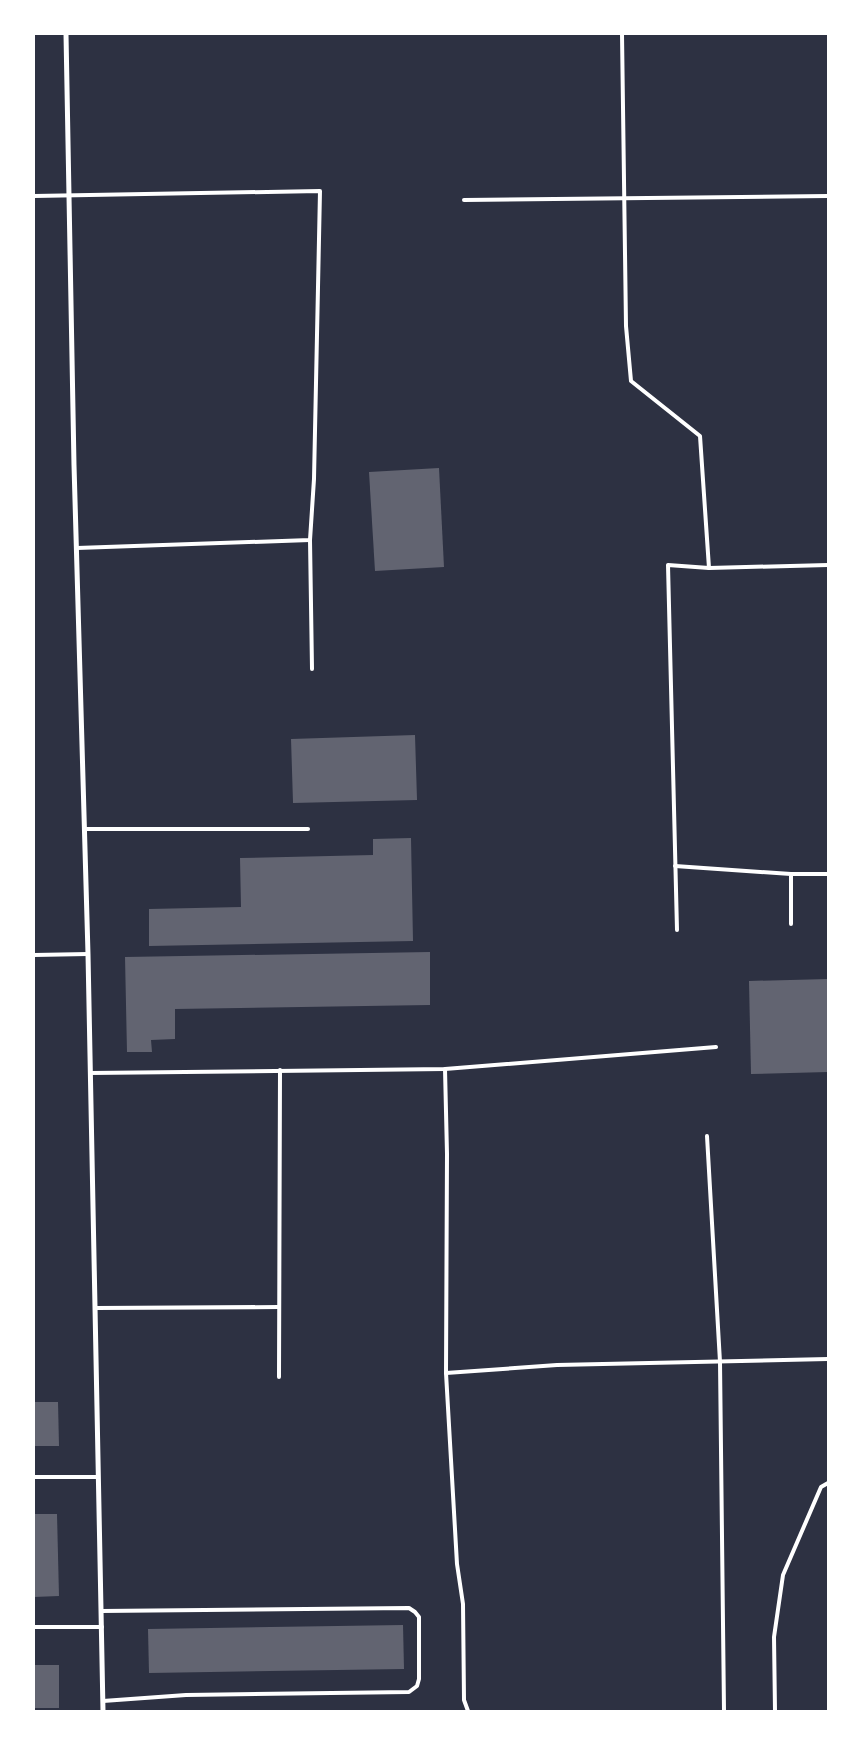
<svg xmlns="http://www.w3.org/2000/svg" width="862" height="1745" viewBox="0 0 862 1745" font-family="Mulish,sans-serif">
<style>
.building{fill:#626471}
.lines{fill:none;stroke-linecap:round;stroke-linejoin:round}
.service{stroke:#fff;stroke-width:4}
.minor{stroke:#fff;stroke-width:5}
</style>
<rect width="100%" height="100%" fill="#2d3142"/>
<g class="building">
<path d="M439 468 444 567 375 571 369 472Z"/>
<path d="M415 735 417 800 293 803 291 739Z"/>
<path d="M411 838 413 941 149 946V909L241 907 240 858 373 855V839Z"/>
<path d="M430 952V1005L175 1009V1039L151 1040 152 1052H127L125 957Z"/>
<path d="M828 979V1072L751 1074 749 981Z"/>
<path d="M34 1402H58L59 1446H34Z"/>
<path d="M34 1514H57L59 1596 34 1597Z"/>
<path d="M403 1625 404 1669 149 1673 148 1629Z"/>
<rect x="34" y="1665" width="25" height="43"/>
</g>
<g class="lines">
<g class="service">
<path d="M622 34 626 326 631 381 700 436 709 568 668 565 677 930"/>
<path d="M34 196 320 191 314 479 310 540 77 548"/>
<path d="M464 200 828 196"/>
<path d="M310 540 312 669"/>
<path d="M709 568 828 565"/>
<path d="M84 829H308"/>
<path d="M675 866 791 874V924"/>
<path d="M791 874H828"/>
<path d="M34 955 88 954"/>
<path d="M445 1069 447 1154 446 1373 457 1564 463 1604 464 1700 468 1711"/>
<path d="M90 1073 445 1069 716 1047"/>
<path d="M707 1136 720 1362 724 1711"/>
<path d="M95 1308 279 1307"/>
<path d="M446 1373 557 1365 828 1359"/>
<path d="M279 1377 280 1070"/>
<path d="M34 1477H98"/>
<path d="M101 1611 409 1608 415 1612 419 1617V1679L417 1686 409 1692 186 1695 103 1701"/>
<path d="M34 1627H102"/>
<path d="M775 1711 774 1637 783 1575 821 1487 828 1483"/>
</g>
<path class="minor" d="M66 34 74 465 88 954 103 1711"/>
</g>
<rect width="862" height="1745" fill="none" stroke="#ffffff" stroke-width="70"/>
</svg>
